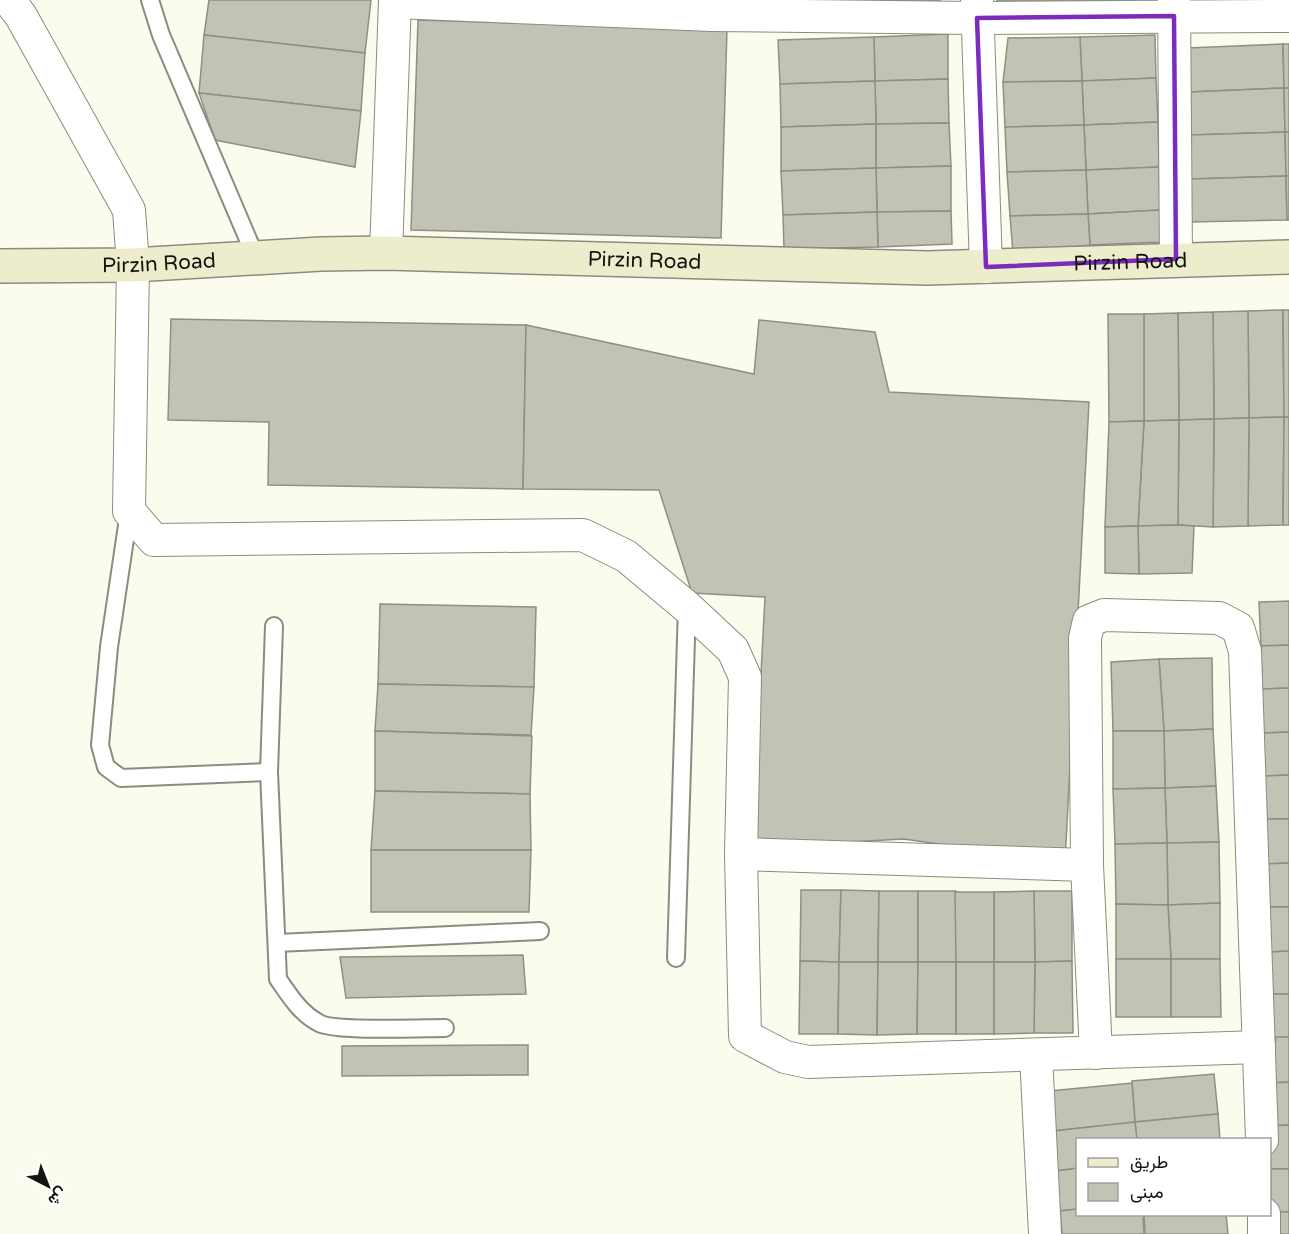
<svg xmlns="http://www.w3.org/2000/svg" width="1289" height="1234" viewBox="0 0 1289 1234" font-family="'Varela Round',Vazirmatn,sans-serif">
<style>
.building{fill:#c2c3b5;stroke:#8f8f83;stroke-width:1.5}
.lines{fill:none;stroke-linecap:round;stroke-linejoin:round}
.lane-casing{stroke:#8b8c7f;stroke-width:20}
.street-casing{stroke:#8b8c7f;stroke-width:34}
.secondary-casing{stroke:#8b8c7f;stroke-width:36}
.lane{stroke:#fff;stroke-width:16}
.street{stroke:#fff;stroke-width:32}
.secondary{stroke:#ededce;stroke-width:33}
.marked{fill:none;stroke:#7b2cbf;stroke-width:4.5;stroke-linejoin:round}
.labels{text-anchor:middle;stroke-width:6;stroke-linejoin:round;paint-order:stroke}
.street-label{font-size:21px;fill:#14140f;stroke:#fff}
</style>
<rect width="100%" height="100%" fill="#fcfcee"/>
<g class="building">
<path d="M209 0H371L365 53 204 35Z"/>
<path d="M867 0H940V2L867 4Z"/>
<path d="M997 0H1093V6L997 8Z"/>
<path d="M1093 0H1166V4L1093 6Z"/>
<path d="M1190 0H1286V3L1190 4Z"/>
<path d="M418 20 727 29 721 238 411 230Z"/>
<path d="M948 34V79L875 81 874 37Z"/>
<path d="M204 35 365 53 361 111 199 93Z"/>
<path d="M1155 35 1156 78 1082 81 1080 37Z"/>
<path d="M874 37 875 81 780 84 778 40Z"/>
<path d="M1080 37 1082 81 1003 82 1008 38Z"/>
<path d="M1283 44 1284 88 1189 92 1187 48Z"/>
<path d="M1283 44H1289V88H1284Z"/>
<path d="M1156 78 1158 122 1084 125 1082 81Z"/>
<path d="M948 79 949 123 876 124 875 81Z"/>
<path d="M875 81 876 124 781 127 780 84Z"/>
<path d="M1082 81 1084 125 1005 127 1003 82Z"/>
<path d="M1284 88 1285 132 1190 135 1189 92Z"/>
<path d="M1284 88H1289V132H1285Z"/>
<path d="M199 93 361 111 355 167 215 140Z"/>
<path d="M1158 122 1159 167 1086 170 1084 125Z"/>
<path d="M949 123 951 166 876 168V124Z"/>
<path d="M876 124V168L781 171V127Z"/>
<path d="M1084 125 1086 170 1007 172 1005 127Z"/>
<path d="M1285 132 1286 176 1191 179 1190 135Z"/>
<path d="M1285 132H1289V176H1286Z"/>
<path d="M951 166V211L877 212 876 168Z"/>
<path d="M1159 167 1160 210 1088 214 1086 170Z"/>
<path d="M876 168 877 212 783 215 781 171Z"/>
<path d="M1086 170 1088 214 1010 216 1007 172Z"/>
<path d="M1286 176 1287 220 1191 222V179Z"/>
<path d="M1286 176H1289V220H1287Z"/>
<path d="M1160 210V242L1090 245 1088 214Z"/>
<path d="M951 211 952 244 878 247 877 212Z"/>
<path d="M877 212 878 247 784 249 783 215Z"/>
<path d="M1088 214 1090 245 1013 253 1010 216Z"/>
<path d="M1283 310 1284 417 1249 418 1248 311Z"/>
<path d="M1283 310H1289V417H1284Z"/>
<path d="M1248 311 1249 418 1214 419 1213 312Z"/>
<path d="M1213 312 1214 419 1179 420 1178 313Z"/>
<path d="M1178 313 1179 420 1144 421V314Z"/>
<path d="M1108 314H1144V421L1109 422Z"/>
<path d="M171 319 526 325 523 489 268 485 269 422 168 420Z"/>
<path d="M759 320 875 332 889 392 1089 402 1065 862 904 839 752 847 765 597 692 593 659 490 523 489 526 325 754 374Z"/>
<path d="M1284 417 1283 525 1248 526 1249 418Z"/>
<path d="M1284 417H1289V525H1283Z"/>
<path d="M1249 418 1248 526 1213 527 1214 419Z"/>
<path d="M1214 419 1213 527 1178 525 1179 420Z"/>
<path d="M1179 420 1178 525 1138 526 1144 421Z"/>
<path d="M1144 421 1138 526 1105 527 1109 422Z"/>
<path d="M1178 525 1194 526 1192 573 1139 574 1138 526Z"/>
<path d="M1138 526 1139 574 1105 573V527Z"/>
<path d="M1289 601V645L1261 646 1259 602Z"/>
<path d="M380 604 536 607 534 687 378 684Z"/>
<path d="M1289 645V688L1262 689 1261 646Z"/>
<path d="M1212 658 1213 729 1164 731 1159 659Z"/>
<path d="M1159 659 1164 731H1113L1111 662Z"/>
<path d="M378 684 534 687 531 735 375 731Z"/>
<path d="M1289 688V732L1263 733 1262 689Z"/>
<path d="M1213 729 1216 786 1165 788 1164 731Z"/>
<path d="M375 731 532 736 530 794 375 791Z"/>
<path d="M1113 731H1164L1165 788 1113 789Z"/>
<path d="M1289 732V775L1263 776V733Z"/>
<path d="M1289 775V819H1264L1263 776Z"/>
<path d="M1216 786 1219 842 1167 843 1165 788Z"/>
<path d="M1165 788 1167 843 1115 844 1113 789Z"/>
<path d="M375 791 530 794 531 850H371Z"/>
<path d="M1264 819H1289V863L1266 864Z"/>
<path d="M1219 842 1220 903 1168 905 1167 843Z"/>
<path d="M1167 843 1168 905 1116 904 1115 844Z"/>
<path d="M371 850H531L529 912H371Z"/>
<path d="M1289 863V907H1267L1266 864Z"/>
<path d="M801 890H841L839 962 800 961Z"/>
<path d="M841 890 879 891 878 962H839Z"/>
<path d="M879 891H918V962H878Z"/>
<rect x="918" y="891" width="38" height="71"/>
<path d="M1034 891H1072V961L1035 962Z"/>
<path d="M1034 891 1035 962H994V892Z"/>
<path d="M955 892H994V962H956Z"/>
<path d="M1220 903V959H1171L1168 905Z"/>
<path d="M1116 904 1168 905 1171 959H1116Z"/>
<path d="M1267 907H1289V951L1268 952Z"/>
<path d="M1289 951V994H1269L1268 952Z"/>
<path d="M523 955 526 994 346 998 340 957Z"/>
<rect x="1116" y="959" width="55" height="58"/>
<path d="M1171 959H1220L1221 1017H1171Z"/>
<path d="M800 961 839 962 838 1034H799Z"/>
<path d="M1072 961 1073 1033H1034L1035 962Z"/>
<path d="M839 962H878L877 1035 838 1034Z"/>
<path d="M878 962H918L917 1034 877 1035Z"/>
<path d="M918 962H956V1034H917Z"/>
<rect x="956" y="962" width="38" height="72"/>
<path d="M994 962H1035L1034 1033 994 1034Z"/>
<path d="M1269 994H1289V1037L1269 1038Z"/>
<path d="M1276 1037H1289V1082L1269 1083Z"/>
<path d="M528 1045V1075L342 1076V1046Z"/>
<path d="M1214 1074 1218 1114 1135 1122 1132 1081Z"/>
<path d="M1289 1082V1125L1270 1126 1269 1083Z"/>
<path d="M1132 1083 1135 1122 1053 1131 1050 1091Z"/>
<path d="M1218 1114 1220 1140H1137L1135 1122Z"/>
<path d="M1135 1122 1137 1140H1078V1168L1056 1171 1053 1131Z"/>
<path d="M1289 1125V1169H1271L1270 1126Z"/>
<path d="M1078 1168V1209L1060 1211 1056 1171Z"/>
<rect x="1271" y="1169" width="18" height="43"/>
<path d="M1078 1209V1214H1143L1144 1234H1062L1060 1211Z"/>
<rect x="1271" y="1212" width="18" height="22"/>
<path d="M1144 1214H1226L1228 1234H1145Z"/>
</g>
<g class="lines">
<defs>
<g id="lane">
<path d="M150 0 161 35 256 258"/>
<path d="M129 512 109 647 100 745 106 767 121 778 269 772"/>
<path d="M274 626 269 772 278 979C290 996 300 1013 319 1023 334 1032 422 1028 445 1028"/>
<path d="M277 943 540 931"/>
<path d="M676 958 687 607"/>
</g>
<g id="street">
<path d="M9 0 21 16 129 210 133 265 129 511 154 540 583 535 626 556 687 607 733 650 745 677 741 854 745 1036 785 1057 808 1062 1259 1047"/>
<path d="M977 0 986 267"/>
<path d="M1174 0 1176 259"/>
<path d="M395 2 712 15 977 18 1289 16"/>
<path d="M386 253 395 0"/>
<path d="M741 854 1087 865"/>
<path d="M1096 1053 1087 865 1085 638 1089 621 1104 615 1219 618 1238 628 1245 651 1262 1140"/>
<path d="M1036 1055 1045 1234"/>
<path d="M1264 1214V1234"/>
</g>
<g id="secondary">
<path id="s1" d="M0 266 133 265 321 254 386 253 927 268 1289 257"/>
</g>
</defs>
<use href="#lane" class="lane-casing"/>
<use href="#street" class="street-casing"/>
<use href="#secondary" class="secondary-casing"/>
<use href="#lane" class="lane"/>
<use href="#street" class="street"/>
<use href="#secondary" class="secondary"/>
</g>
<path class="marked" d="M1174 16 1176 259 986 267 977 18Z"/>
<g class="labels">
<g class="street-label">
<text dy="7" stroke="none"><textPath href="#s1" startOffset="645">Pirzin Road</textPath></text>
<text dy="7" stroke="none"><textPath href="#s1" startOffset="1131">Pirzin Road</textPath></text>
<text dy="7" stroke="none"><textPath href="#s1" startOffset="159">Pirzin Road</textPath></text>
</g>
</g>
<rect x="1076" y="1138" width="195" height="78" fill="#ffffff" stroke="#a1a19f" stroke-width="1.5"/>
<rect x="1088" y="1158" width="30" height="9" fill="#ededce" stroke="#a1a19f" stroke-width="1.5"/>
<text x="1130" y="1168" font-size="18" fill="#14140f">طريق</text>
<rect x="1088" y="1183" width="30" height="18" fill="#c2c3b5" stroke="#a1a19f" stroke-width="1.5"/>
<text x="1130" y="1198" font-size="18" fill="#14140f">مبنى</text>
<g transform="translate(48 1186) rotate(138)" stroke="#ffffff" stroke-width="4.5" paint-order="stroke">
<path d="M0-4.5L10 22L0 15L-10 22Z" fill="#14140f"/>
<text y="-9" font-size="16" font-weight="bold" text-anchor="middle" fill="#14140f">ش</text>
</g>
</svg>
